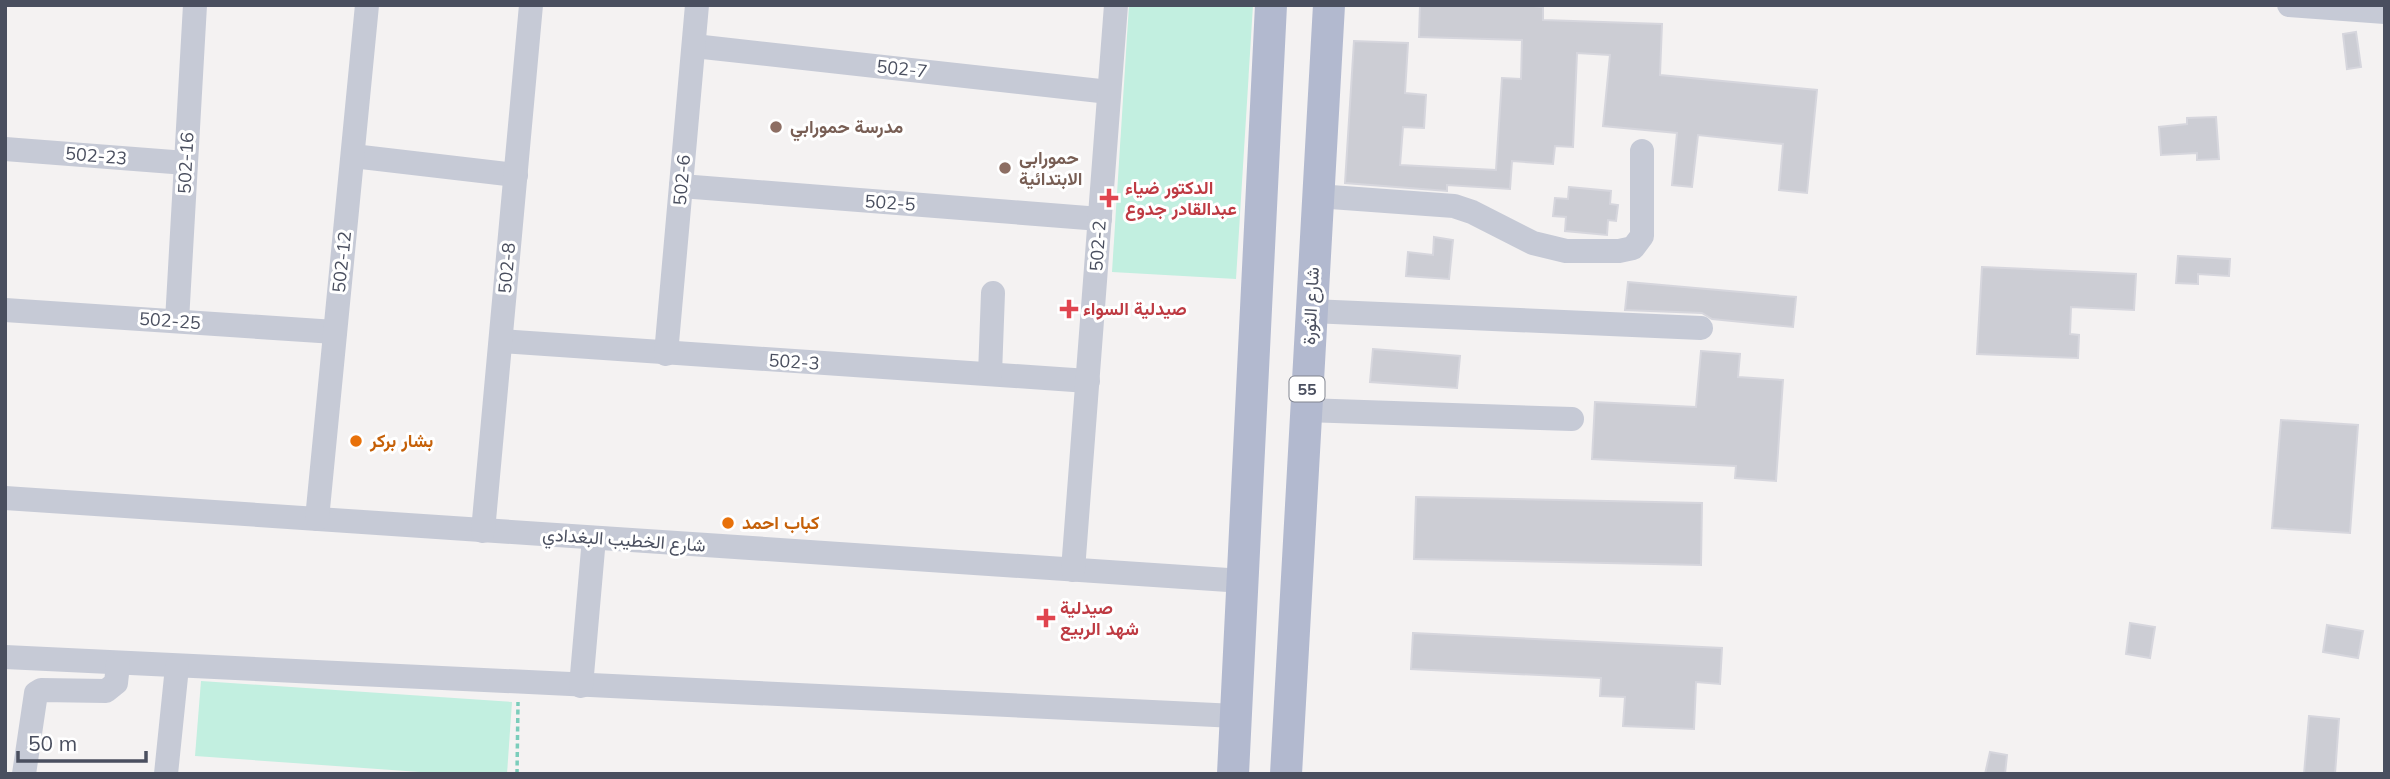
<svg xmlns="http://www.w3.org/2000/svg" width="2390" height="779" viewBox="0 0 2390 779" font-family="Mulish,Vazirmatn,sans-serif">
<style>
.green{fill:#c2efe0}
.building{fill:#cccdd4;stroke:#d6d6dd;stroke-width:2}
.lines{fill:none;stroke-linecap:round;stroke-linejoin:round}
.path{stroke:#7bcdbb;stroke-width:3.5;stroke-dasharray:5 3.5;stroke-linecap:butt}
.minor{stroke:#c6cad6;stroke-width:24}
.major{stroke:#b2b9cf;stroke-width:32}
.education-dot{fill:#8d6e63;stroke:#fff;stroke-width:2.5}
.health-dot{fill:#e0444e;stroke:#fff;stroke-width:2.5}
.food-dot{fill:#e8710a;stroke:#fff;stroke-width:2.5}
.labels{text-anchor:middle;stroke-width:6;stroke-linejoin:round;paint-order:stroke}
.shield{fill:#fff;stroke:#80848f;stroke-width:2}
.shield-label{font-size:16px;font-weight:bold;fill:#4a4f5f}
.street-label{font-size:18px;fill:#4a4f5f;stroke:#fff}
.education-label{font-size:18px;font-weight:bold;fill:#785e54;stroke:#fff;text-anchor:start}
.health-label{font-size:18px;font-weight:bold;fill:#be3a42;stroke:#fff;text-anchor:start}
.food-label{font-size:18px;font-weight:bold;fill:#c56008;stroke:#fff;text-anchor:start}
</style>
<rect width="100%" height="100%" fill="#f4f2f2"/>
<g class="green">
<path d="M1129 5H1253L1236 279 1112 272Z"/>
<path d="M201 681 512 702 507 774H448L195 756Z"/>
</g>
<g class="building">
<path d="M1420 5H1524L1543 7V20L1662 24 1660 75 1817 90 1807 193 1779 190 1783 144 1698 135 1692 187 1672 185 1677 133 1603 126 1610 55 1577 53 1573 147 1555 146 1553 164 1512 161 1510 189 1447 185V191L1345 183 1354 41 1408 43 1405 93 1426 95 1424 128 1403 127 1400 165 1496 170 1502 78 1521 79 1522 40 1419 37Z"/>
<path d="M2356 32 2361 67 2347 69 2343 34Z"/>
<path d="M2216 117 2219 159 2197 160V153L2161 155 2159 127 2187 124V118Z"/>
<path d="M1569 187 1611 191 1610 204 1618 205 1616 221 1608 220 1607 235 1565 231 1566 217 1553 216 1555 198 1568 199Z"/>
<path d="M1434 237 1453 240 1449 279 1406 276 1408 252 1433 255Z"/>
<path d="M2178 256 2230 259 2229 276 2198 274V284L2176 283Z"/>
<path d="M1982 267 2136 274 2134 310 2071 307 2070 334 2079 335 2078 358 1977 354Z"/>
<path d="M1628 282 1796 297 1793 327 1712 319 1702 313 1625 310Z"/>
<path d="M1373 349 1460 356 1457 388 1370 382Z"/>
<path d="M1701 351 1740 354 1738 377 1783 380 1776 481 1735 478 1736 466 1592 459 1595 402 1696 407Z"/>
<path d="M2281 420 2358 425 2350 533 2272 528Z"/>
<path d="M1416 497 1702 503 1701 565 1414 559Z"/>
<path d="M2130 623 2155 627 2150 658 2126 654Z"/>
<path d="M2327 625 2363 631 2358 658 2323 652Z"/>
<path d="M1413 633 1722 648 1720 684 1696 682 1694 729 1623 726 1625 697 1600 696 1601 678 1411 669Z"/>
<path d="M2309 716 2339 719 2335 774H2304Z"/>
<path d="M1990 752 2007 755 2005 774H1985Z"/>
</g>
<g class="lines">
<path class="path" d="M517 774 518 702"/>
<g class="minor">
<path d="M2289 5 2385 12"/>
<path d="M694 46 1109 92"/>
<path d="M5 149 186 163"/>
<path d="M353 156 516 175"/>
<path d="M681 186 1100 219"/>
<path d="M1317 196 1454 206 1472 212 1533 243 1566 251H1619L1633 248 1642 236V151"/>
<path d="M5 310 335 332"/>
<path d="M1311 311 1701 328"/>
<path d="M177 321 195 5"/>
<path d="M501 341 1088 381"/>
<path d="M666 354 697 5"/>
<path d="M990 374 993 293"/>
<path d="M1305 410 1572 419"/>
<path d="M5 498 1243 581"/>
<path d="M317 519 367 5"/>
<path d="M483 531 531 5"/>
<path d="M1073 570 1116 5"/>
<path d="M5 657 1236 716"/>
<path d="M581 686 594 538"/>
<path d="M24 774 36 693 41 690 106 691 116 683 118 664"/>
<path d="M166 774 177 667"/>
</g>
<g class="major">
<path d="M1233 774 1271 5"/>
<path d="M1286 774 1329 5"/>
</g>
</g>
<g class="education-dot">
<circle cx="776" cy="127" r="7"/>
<circle cx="1005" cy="168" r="7"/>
</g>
<g class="health-dot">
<path d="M1105.5 187.5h7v7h7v7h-7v7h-7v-7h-7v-7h7z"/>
<path d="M1065.5 298.5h7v7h7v7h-7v7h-7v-7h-7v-7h7z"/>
<path d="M1042.5 607.5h7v7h7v7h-7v7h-7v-7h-7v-7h7z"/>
</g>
<g class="food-dot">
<circle cx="356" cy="441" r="7"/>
<circle cx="728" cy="523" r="7"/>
</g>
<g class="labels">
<rect class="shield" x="1289.5" y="376.5" width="35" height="25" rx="5"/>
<g class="shield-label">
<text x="1307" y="395">55</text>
</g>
<g class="street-label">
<text transform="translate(902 69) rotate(6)" y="6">502-7</text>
<text transform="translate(96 156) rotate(5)" y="6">502-23</text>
<text transform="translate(186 163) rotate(-87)" y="6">502-16</text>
<text transform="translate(682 180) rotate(-85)" y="6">502-6</text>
<text transform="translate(890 203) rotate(4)" y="6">502-5</text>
<text transform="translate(1098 246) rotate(-86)" y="6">502-2</text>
<text transform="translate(342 262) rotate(-84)" y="6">502-12</text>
<text transform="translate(507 268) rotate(-85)" y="6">502-8</text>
<text transform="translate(1311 306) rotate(-87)" y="6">شارع الثورة</text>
<text transform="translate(170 321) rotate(4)" y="6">502-25</text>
<text transform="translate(794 362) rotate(4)" y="6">502-3</text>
<text transform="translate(624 540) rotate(4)" y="6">شارع الخطيب البغدادي</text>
</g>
<g class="education-label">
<text x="790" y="133">مدرسة حمورابي</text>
<text x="1019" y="164">حمورابي<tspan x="1019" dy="21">الابتدائية</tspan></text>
</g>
<g class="health-label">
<text x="1125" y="194">الدكتور ضياء<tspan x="1125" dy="21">عبدالقادر جدوع</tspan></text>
<text x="1083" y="315">صيدلية السواء</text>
<text x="1060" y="614">صيدلية<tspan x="1060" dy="21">شهد الربيع</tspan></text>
</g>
<g class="food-label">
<text x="370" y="447">بشار بركر</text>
<text x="742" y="529">كباب احمد</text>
</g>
</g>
<rect width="2390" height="779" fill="none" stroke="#4a4f5f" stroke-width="14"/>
<path d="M18 751v10h128v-10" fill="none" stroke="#4a4f5f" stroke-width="3.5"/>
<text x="28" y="751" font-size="21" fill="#4a4f5f" stroke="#ffffff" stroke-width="5" paint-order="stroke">50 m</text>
</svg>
